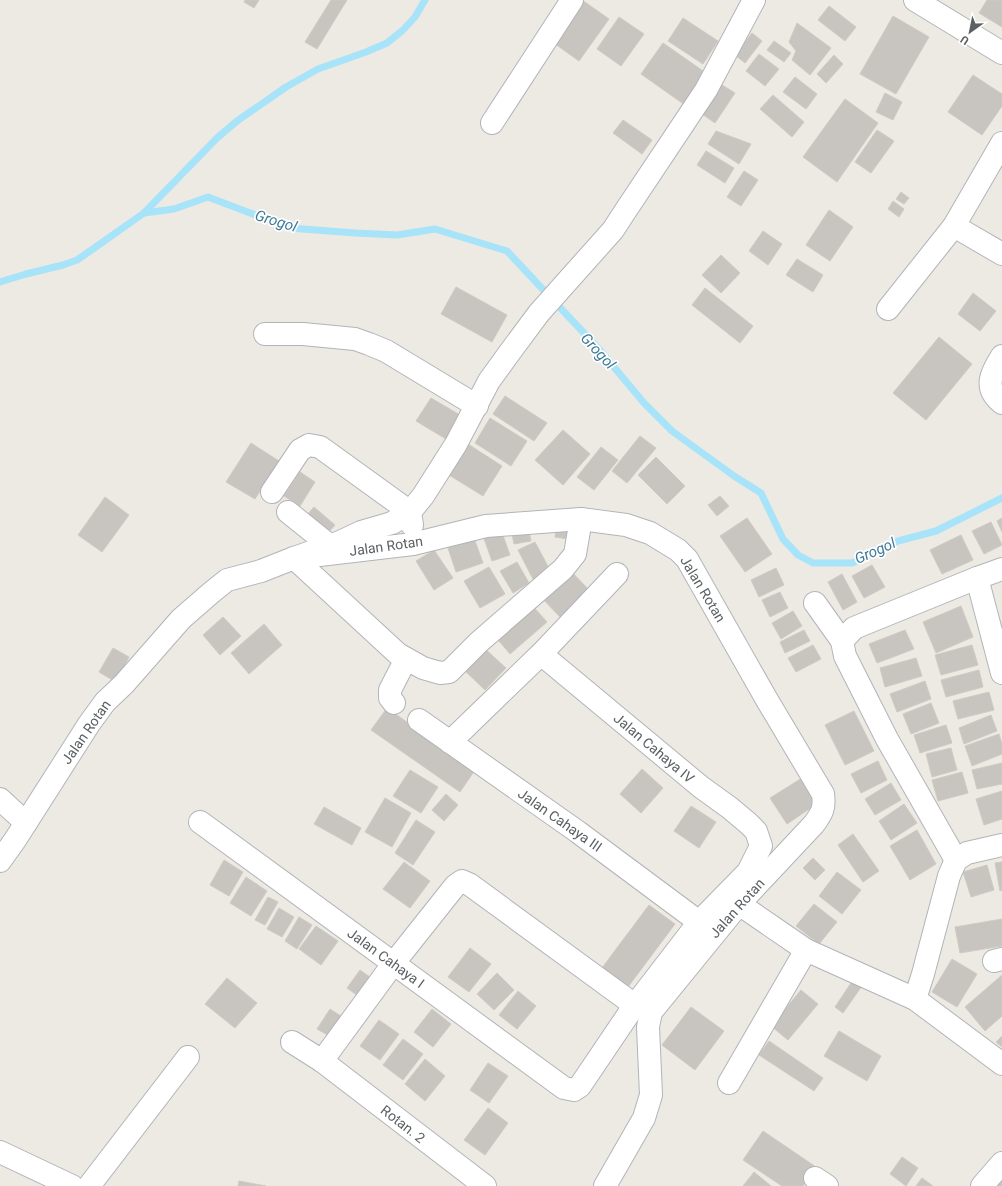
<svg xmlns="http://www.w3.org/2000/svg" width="1002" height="1186" viewBox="0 0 1002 1186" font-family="Roboto,sans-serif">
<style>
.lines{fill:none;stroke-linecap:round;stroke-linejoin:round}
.stream{stroke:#a7e3f9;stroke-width:7}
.building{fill:#c8c4c0;stroke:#d1cac2}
.minor-casing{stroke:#b1b5b8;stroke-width:24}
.minor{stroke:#fff;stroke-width:22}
.labels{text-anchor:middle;stroke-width:3.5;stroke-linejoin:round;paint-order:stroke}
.street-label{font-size:14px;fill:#5b6063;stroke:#fff}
.water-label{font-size:15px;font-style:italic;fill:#3f7b99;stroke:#fff}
</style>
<rect width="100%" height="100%" fill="#ede9e3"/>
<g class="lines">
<g class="stream">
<path d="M144 213 174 209 208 197 290 228 355 233 397 235 435 229 507 251 598 348 644 403 672 431 734 476 761 493 783 539 798 555 813 563H852L898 541 936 531 1002 498"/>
<path d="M0 282 26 274 63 265 77 260 90 251 144 213 217 138 237 121 286 87 318 69 366 52 387 43 403 30 415 17 425 0"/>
</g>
</g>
<g class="building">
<path d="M245 0H259L254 8 244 2Z"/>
<path d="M331 0H347L317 49 305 42Z"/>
<path d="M582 0 609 19 579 61 551 41Z"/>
<path d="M987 0H1002V27L979 13Z"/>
<path d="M829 6 856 27 845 41 818 20Z"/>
<path d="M893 16 929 37 896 94 860 74Z"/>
<path d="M619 17 644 34 621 66 597 49Z"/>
<path d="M683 18 718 41 703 64 668 41Z"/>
<path d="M797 23 831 48 810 75 792 60 796 51 789 42Z"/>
<path d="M752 33 762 41 745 63 735 55Z"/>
<path d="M774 41 791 53 784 62 767 50Z"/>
<path d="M663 43 706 73 685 105 641 74Z"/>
<path d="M759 54 779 69 765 86 746 71Z"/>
<path d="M834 55 843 64 826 83 817 74Z"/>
<path d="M973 75 1002 94V106L982 135 948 112Z"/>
<path d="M795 77 817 94 806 109 783 92Z"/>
<path d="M719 83 735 93 715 123 699 112Z"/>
<path d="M885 93 902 102 893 120 876 112Z"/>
<path d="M773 95 804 122 792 137 760 109Z"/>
<path d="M845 99 878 123 837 182 803 157Z"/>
<path d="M623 120 652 140 642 154 613 133Z"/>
<path d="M877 130 894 141 871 173 855 162Z"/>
<path d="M716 131 751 144 739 164 708 144Z"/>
<path d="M706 151 734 168 725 183 697 165Z"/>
<path d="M744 171 758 180 741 206 727 197Z"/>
<path d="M901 192 909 198 904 204 896 199Z"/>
<path d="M893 201 904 209 899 217 888 209Z"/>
<path d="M829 210 853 227 830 261 806 245Z"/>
<path d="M763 231 782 244 768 265 749 251Z"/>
<path d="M721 255 740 273 721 293 702 275Z"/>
<path d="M797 259 823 275 813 292 786 275Z"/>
<path d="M456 287 507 315 492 342 441 314Z"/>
<path d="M705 288 753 326 740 343 692 305Z"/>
<path d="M973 293 996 311 980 331 958 314Z"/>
<path d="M939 337 972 364 926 420 893 393Z"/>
<path d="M505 396 547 423 534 441 493 414Z"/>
<path d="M431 398 460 415 446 439 416 421Z"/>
<path d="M490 418 527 441 511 466 475 443Z"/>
<path d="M563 430 590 454 563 485 535 460Z"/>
<path d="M640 436 656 448 627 483 612 471Z"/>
<path d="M251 443 279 461 255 499 226 482Z"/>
<path d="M468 444 502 466 483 496 449 475Z"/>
<path d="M601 447 618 460 594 490 577 477Z"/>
<path d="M656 457 685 486 667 504 638 475Z"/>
<path d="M300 472 315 482 300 506 284 496Z"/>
<path d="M720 496 729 506 717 516 708 505Z"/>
<path d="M105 497 129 515 102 552 78 535Z"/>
<path d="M314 507 335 525 327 534 306 516Z"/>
<path d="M747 518 772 554 745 572 720 536Z"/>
<path d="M1002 518V532L997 521Z"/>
<path d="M991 522 1002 545 984 554 972 531Z"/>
<path d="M557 525 571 527 568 539 555 537Z"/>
<path d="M528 526 531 541 514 544 511 529Z"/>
<path d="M501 530 510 555 492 561 483 536Z"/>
<path d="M961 535 973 560 942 574 930 550Z"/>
<path d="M474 538 483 563 456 572 448 548Z"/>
<path d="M535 542 551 572 534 581 518 550Z"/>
<path d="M434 550 453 578 434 590 416 561Z"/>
<path d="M517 562 529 583 513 593 500 571Z"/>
<path d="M872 565 885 587 864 598 852 576Z"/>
<path d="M489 567 505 594 480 608 464 581Z"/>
<path d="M568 568 589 590 561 618 540 596Z"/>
<path d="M776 568 784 585 759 597 751 580Z"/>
<path d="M842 574 857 602 843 610 828 582Z"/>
<path d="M780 592 788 608 770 617 762 600Z"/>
<path d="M530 603 547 622 510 654 493 634Z"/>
<path d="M961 606 973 637 936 653 923 622Z"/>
<path d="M793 611 802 626 781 639 772 623Z"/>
<path d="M223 617 241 636 220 655 203 635Z"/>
<path d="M264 624 282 645 249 674 231 653Z"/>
<path d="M804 630 810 641 785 653 780 642Z"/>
<path d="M905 630 914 649 877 663 869 644Z"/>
<path d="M813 645 821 659 796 672 788 658Z"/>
<path d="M972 645 978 665 941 675 935 655Z"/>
<path d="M483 647 506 668 485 690 462 668Z"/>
<path d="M113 648 129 657 116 682 99 672Z"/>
<path d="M916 658 922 676 885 687 880 668Z"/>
<path d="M979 670 983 687 946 697 941 680Z"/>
<path d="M925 681 931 699 897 712 890 694Z"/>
<path d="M989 692 994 710 958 719 953 701Z"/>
<path d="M931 703 939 723 911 734 903 714Z"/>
<path d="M387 708 475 770 460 792 371 730Z"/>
<path d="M854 711 874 751 845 765 825 725Z"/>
<path d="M991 715 997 731 964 744 959 728Z"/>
<path d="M946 725 952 743 920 753 914 735Z"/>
<path d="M999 734 1002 744V754L972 766 965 746Z"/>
<path d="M951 748 957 770 932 777 926 754Z"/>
<path d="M878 761 887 780 861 793 851 774Z"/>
<path d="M1002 763V784L977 789 972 770Z"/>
<path d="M642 769 663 788 641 813 620 794Z"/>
<path d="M410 770 438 787 421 813 393 796Z"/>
<path d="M962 772 968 793 938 801 932 780Z"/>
<path d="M802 778 818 803 787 824 770 798Z"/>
<path d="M891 783 901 800 875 815 865 799Z"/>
<path d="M1002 791V819L984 825 976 799Z"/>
<path d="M446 794 458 805 444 821 432 810Z"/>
<path d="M385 798 411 813 392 847 365 832Z"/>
<path d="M904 804 917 823 891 840 879 821Z"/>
<path d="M691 806 716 822 699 848 674 831Z"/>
<path d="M324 807 361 828 352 845 314 824Z"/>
<path d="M416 820 435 832 413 865 395 853Z"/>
<path d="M917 830 936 864 910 880 890 846Z"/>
<path d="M853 834 879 871 863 882 838 845Z"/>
<path d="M813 858 825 870 815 880 803 868Z"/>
<path d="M224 860 243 872 229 896 210 885Z"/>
<path d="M404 862 430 881 410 908 383 889Z"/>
<path d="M1002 862V890L1000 891 995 863Z"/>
<path d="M987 865 994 890 971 897 963 872Z"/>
<path d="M837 872 861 890 842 914 819 896Z"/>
<path d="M246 877 267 891 251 916 230 903Z"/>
<path d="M268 897 278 902 265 925 255 920Z"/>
<path d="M814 904 837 922 819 944 796 926Z"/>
<path d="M649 905 675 924 625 991 599 972Z"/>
<path d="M279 908 294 917 282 937 267 929Z"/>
<path d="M299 917 312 925 297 949 285 941Z"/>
<path d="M1002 919V946L960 953 955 927Z"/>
<path d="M316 926 338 941 321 965 299 949Z"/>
<path d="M470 948 491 964 469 992 448 977Z"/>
<path d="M952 959 977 974 957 1007 932 992Z"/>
<path d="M360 970 374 980 361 998 347 988Z"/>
<path d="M497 973 514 990 494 1010 477 994Z"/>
<path d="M1002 975V1016L985 1031 965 1007Z"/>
<path d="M855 977 864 983 843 1013 835 1007Z"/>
<path d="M227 978 257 1003 235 1028 205 1004Z"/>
<path d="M801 990 818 1004 788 1040 771 1026Z"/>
<path d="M518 991 536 1006 517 1029 499 1015Z"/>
<path d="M691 1007 724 1031 695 1070 662 1045Z"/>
<path d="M330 1009 344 1018 331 1037 317 1029Z"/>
<path d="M432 1009 451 1024 433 1047 414 1032Z"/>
<path d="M379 1020 399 1034 380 1060 360 1046Z"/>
<path d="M839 1031 881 1056 867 1081 824 1056Z"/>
<path d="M1002 1036V1047L996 1042Z"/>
<path d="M403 1039 423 1054 403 1080 383 1065Z"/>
<path d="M769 1041 823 1078 814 1091 759 1055Z"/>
<path d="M425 1059 445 1076 425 1101 405 1084Z"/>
<path d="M488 1063 508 1076 489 1103 470 1090Z"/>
<path d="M488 1108 508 1123 485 1155 464 1140Z"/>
<path d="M763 1131 816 1167 803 1186H782L743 1160Z"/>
<path d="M902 1157 918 1168 906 1186 890 1174Z"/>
<path d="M754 1172 771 1186H743Z"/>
<path d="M922 1178 933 1186H916Z"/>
<path d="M1002 1180V1186H996Z"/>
<path d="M239 1181 266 1186H238Z"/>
</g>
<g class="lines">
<defs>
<g id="minor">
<path d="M915 0 1002 53"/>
<path d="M492 123 572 0"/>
<path d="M1002 143 954 226 1002 254"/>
<path d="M888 309 954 226"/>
<path d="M265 334H303L355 339 369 344 386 351 477 406"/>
<path d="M1002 356C991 373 983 388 1002 403"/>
<path d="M272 492 300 450 309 445 320 447 410 512 412 525"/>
<path d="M288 512 329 545"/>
<path d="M581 519 575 554 563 569 479 642 449 672 440 673 423 668 398 654 294 558 340 542 361 532 392 523 410 512 423 496 456 444 489 381 510 352 539 313 613 230 626 210 706 90 754 0"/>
<path d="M977 578 1002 673"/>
<path d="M815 603 842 641"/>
<path d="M394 703 390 698V690L406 659"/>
<path d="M419 720 578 832 699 922"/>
<path d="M450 742 541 654 617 574"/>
<path d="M0 799 26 823"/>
<path d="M200 822 564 1088 574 1090 580 1086 632 1009 699 922 748 872 761 846 756 831 749 824 730 808 701 787 541 654"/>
<path d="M956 860 887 739 845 656 842 641 854 628 977 578 1002 569"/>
<path d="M0 861 15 840 89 724 105 702 124 684 181 619 212 592 227 580 261 571 294 558 413 544 486 526 581 519 626 525 650 533 678 550 687 559 767 700 823 794C825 808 822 813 814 824L739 904 651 1012 648 1027 651 1095 644 1118 605 1186"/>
<path d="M739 904 806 950 915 999 1002 1064"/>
<path d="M994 961 1002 959"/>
<path d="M915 999 923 974 949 876 956 860 967 853 1002 845"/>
<path d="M292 1042 322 1061"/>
<path d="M729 1083 806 950"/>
<path d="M0 1152 72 1186"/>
<path d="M815 1178 827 1186"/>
<path d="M89 1186 188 1057"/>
<path d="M485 1186 322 1061 393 964 455 886 462 881 469 884 629 1001 632 1009"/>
<path d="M982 1186 1002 1163"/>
</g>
</defs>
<use href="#minor" class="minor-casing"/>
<use href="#minor" class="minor"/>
</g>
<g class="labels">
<g class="street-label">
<text transform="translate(386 546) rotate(-8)" y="5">Jalan Rotan</text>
<text transform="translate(703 589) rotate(59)" y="5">Jalan Rotan</text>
<text transform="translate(86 732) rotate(-55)" y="5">Jalan Rotan</text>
<text transform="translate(654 748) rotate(40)" y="5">Jalan Cahaya IV</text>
<text transform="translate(560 820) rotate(35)" y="5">Jalan Cahaya III</text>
<text transform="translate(737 908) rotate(-48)" y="5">Jalan Rotan</text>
<text transform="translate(386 958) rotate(36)" y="5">Jalan Cahaya I</text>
<text transform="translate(403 1124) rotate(38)" y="5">Rotan. 2</text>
</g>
<g class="water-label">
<text transform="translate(276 221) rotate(17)" y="5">Grogol</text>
<text transform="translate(598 351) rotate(47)" y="5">Grogol</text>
<text transform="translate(875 551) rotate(-24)" y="5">Grogol</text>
</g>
</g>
<g transform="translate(970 32) rotate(213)" stroke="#ffffff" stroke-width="3" paint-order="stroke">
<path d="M0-3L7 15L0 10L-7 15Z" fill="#5b6063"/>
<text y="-6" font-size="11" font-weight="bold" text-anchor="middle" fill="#5b6063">U</text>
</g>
</svg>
